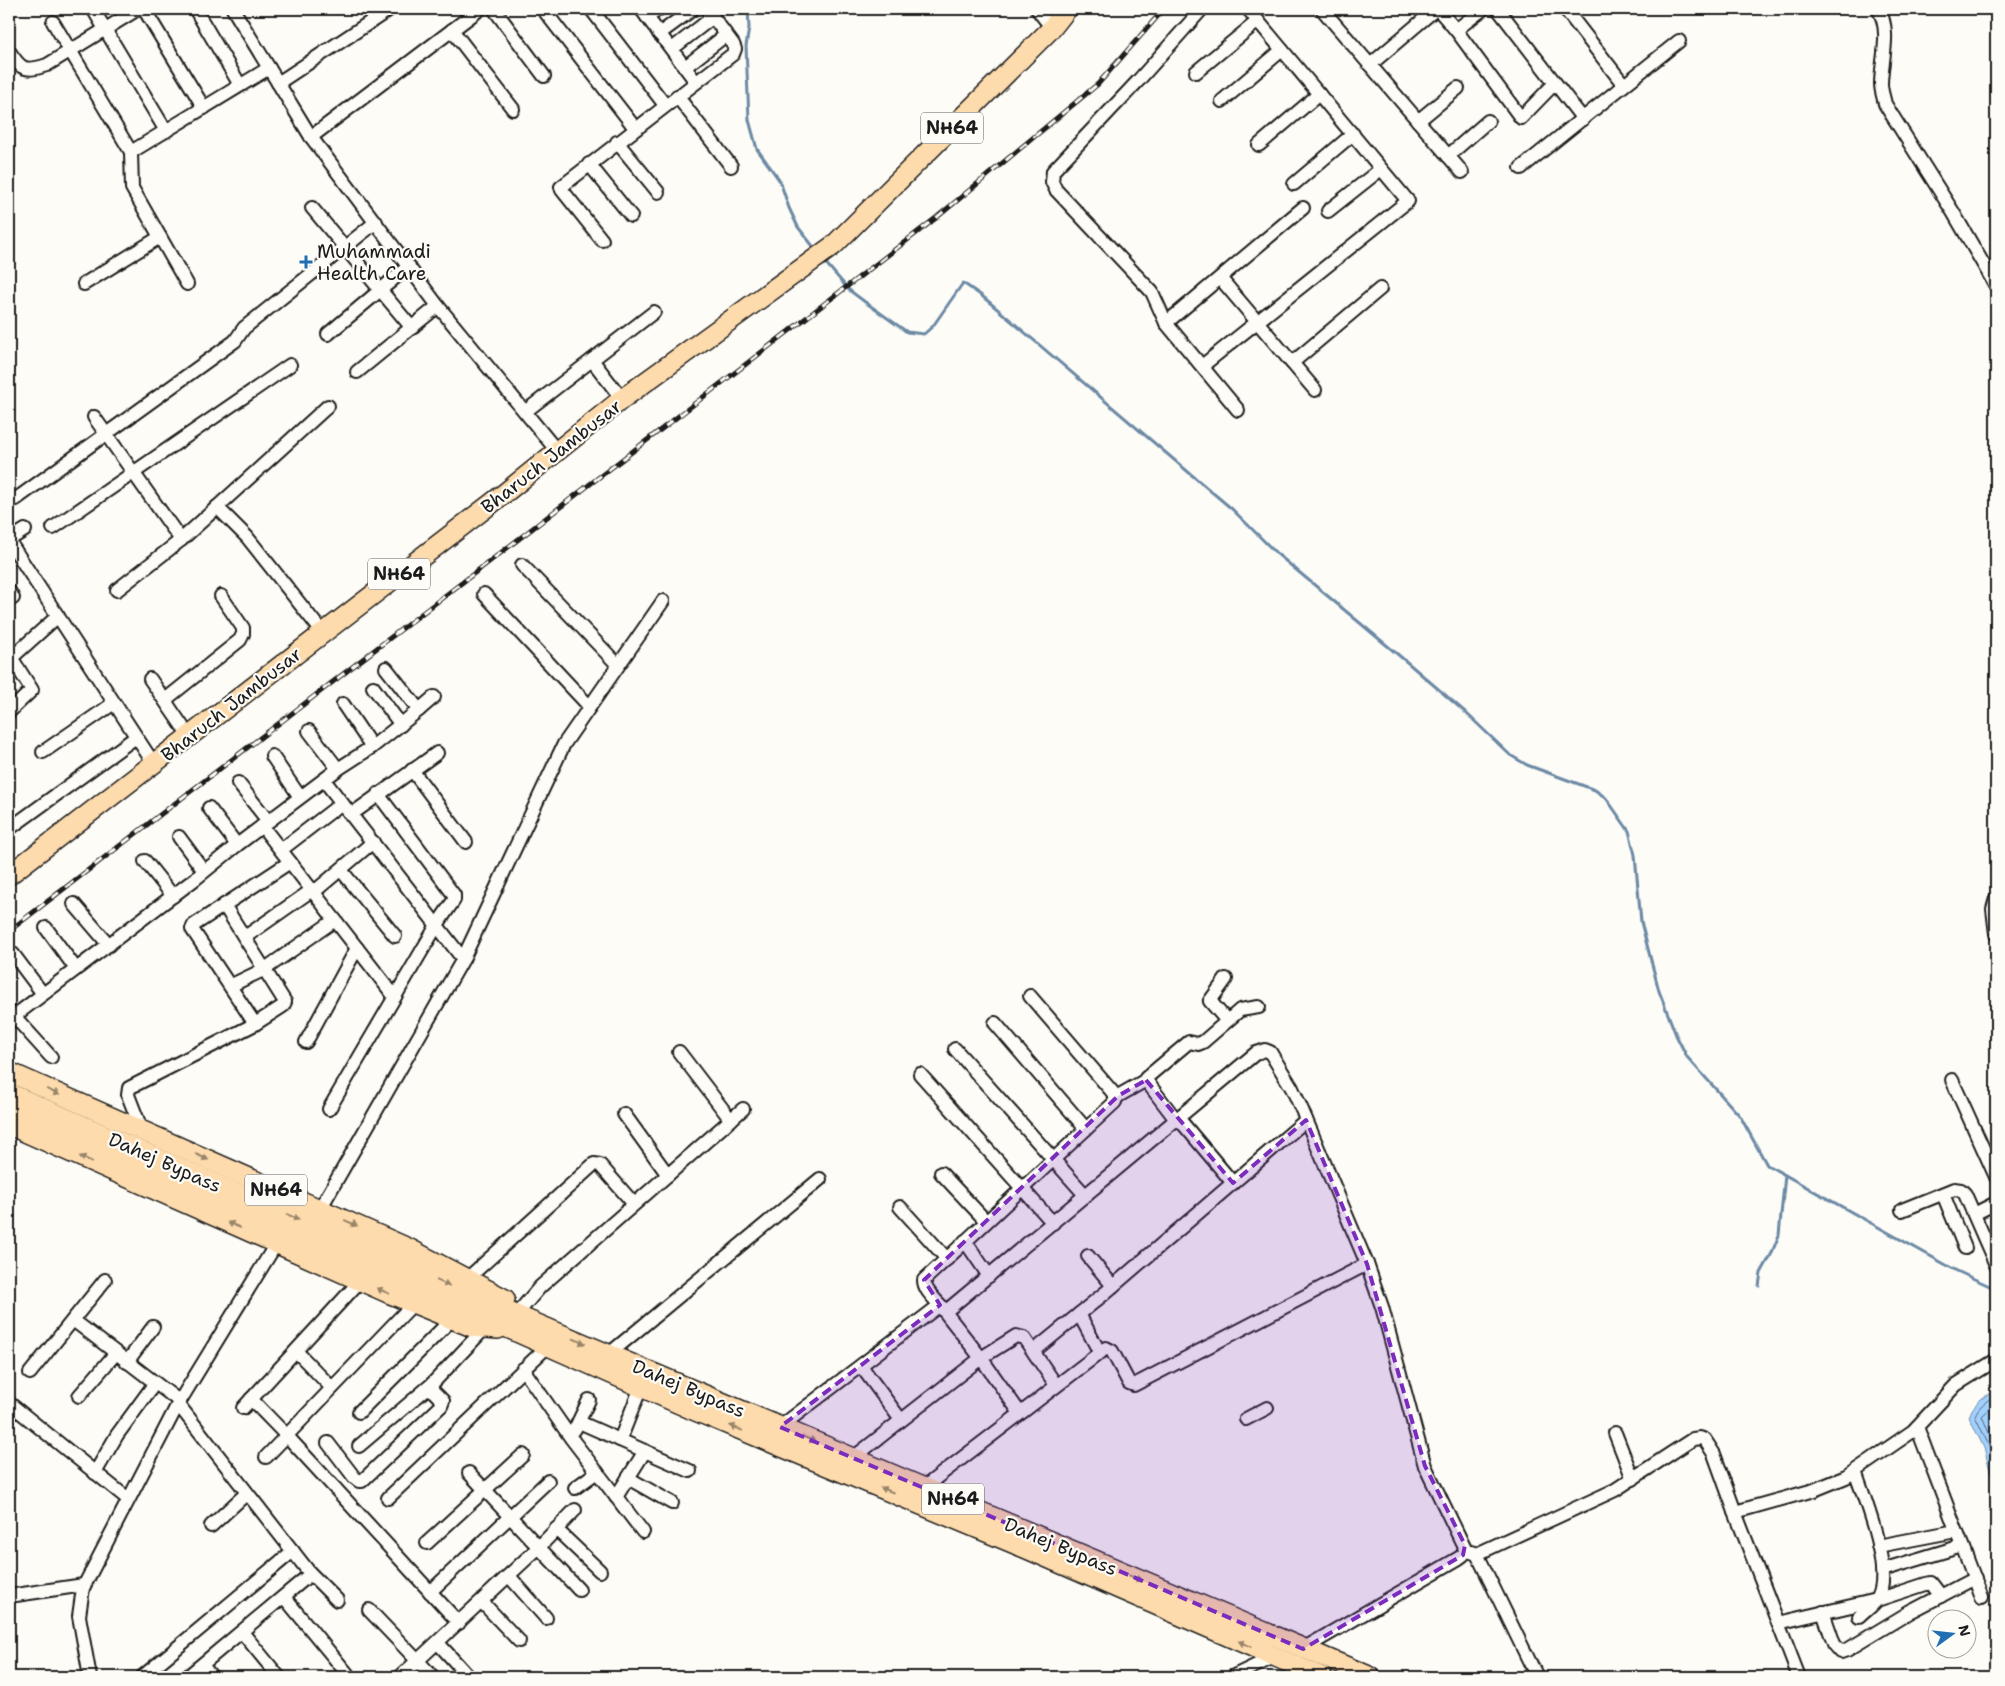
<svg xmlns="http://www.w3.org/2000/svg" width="2005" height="1686" viewBox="0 0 2005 1686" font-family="'Shantell Sans',sans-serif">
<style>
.water{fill:#a2d1fe;stroke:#6c89a4}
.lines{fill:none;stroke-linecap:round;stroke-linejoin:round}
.shore{stroke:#526476;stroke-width:1}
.stream{stroke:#6c89a4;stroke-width:3}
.minor-casing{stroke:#1c1c1c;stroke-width:16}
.highway-casing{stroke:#1c1c1c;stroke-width:22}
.minor{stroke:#fdfcf7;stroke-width:12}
.highway{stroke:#fedbac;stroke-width:19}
.rail-casing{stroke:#1c1c1c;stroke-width:5}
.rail{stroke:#fdfcf7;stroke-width:3;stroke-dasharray:9;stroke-linecap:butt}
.oneway{fill:#98856b}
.marked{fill:#7b2cbf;fill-opacity:0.2;stroke:#7b2cbf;stroke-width:4;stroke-dasharray:10 6;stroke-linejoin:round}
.poi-dot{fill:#1f6fb2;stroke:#fdfcf7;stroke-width:2}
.labels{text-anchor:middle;stroke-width:4.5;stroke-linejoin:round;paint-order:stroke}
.shield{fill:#fdfcf7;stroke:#605f5e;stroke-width:1}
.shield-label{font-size:18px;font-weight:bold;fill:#1c1c1c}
.poi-label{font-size:19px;fill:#1c1c1c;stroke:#fdfcf7;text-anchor:start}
.street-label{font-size:19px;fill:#1c1c1c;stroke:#fdfcf7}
</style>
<rect width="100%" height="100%" fill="#fdfcf7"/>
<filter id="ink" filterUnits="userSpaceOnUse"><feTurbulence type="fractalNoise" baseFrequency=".02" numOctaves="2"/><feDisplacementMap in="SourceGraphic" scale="10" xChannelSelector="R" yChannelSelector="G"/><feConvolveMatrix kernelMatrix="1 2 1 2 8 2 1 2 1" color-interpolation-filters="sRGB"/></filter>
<g filter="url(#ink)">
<path class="water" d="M1996 1390V1492L1984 1448 1969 1417C1973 1403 1984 1396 1996 1390Z"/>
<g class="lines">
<g class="shore">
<path d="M1996 1395C1988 1400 1978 1406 1975 1416L1989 1446 1996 1476"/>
<path d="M1996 1403 1982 1416 1996 1450"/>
</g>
<g class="stream">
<path d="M748 9 749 28 746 46 749 120 757 149 780 181 789 208 798 227 816 250"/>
<path d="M824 261 849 290 865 302 907 332 924 334 933 326 963 283 982 296 1200 482 1232 509 1276 553 1408 663 1465 712 1510 755 1527 765 1595 790 1606 798 1629 831 1635 855 1641 922 1659 991 1676 1035 1687 1057 1740 1116 1767 1165 1957 1271 1996 1289"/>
<path d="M1759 1286 1761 1273 1771 1255 1779 1235 1785 1175"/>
</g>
<defs>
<g id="minor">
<path d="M93 9 166 131"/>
<path d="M144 9 204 108"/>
<path d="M195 9 240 85"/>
<path d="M233 9 311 137 438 306 557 451"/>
<path d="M494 9 544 76"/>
<path d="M543 9 635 128"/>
<path d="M591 9 665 105"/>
<path d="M641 9 696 82"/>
<path d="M1037 9 1052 28"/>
<path d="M1202 9 1137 82 1053 171 1052 182 1056 190 1152 292 1166 323 1238 410"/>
<path d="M1322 9 1462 172"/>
<path d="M1438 9 1456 30 1521 118 1555 83"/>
<path d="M1498 9 1583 119"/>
<path d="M1565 9 1624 85"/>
<path d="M1878 9C1892 30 1881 61 1881 84 1881 91 1884 98 1885 104L1953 212 1996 286"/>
<path d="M647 17 659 9"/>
<path d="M53 22 131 152 132 188 187 284"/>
<path d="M452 30 513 109"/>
<path d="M1456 30 1483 9"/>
<path d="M659 34 693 9"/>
<path d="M672 49 713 17"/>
<path d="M9 51C21 70 25 72 47 65L138 9"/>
<path d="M1370 65 1431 13"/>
<path d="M685 67 726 35"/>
<path d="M1196 72 1258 21"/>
<path d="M278 83 390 9"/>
<path d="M677 96 731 166"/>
<path d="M1222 101 1282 50"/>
<path d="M1418 121 1458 88"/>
<path d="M311 137 480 9"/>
<path d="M617 142 658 192"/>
<path d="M1259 145 1319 94"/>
<path d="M131 152 269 68"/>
<path d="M1448 156 1488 121"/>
<path d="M589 164 631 216"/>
<path d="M1521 168 1679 41"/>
<path d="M1294 184 1353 134"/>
<path d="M312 208 412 328"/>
<path d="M1328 211 1381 169"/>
<path d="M602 240 562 190 561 187 733 54 735 49 733 44 707 9"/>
<path d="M1220 278 1315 390"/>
<path d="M84 284 160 237"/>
<path d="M1166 323 1303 208"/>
<path d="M328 334 409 266"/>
<path d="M592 360 622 399"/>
<path d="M1292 363 1380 289"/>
<path d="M1202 366 1408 201 1248 9"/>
<path d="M357 372 438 306"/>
<path d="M526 411 654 312"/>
<path d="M94 417 181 540"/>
<path d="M16 499 235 341 244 328 376 222"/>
<path d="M217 507 247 537 323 633"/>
<path d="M53 528 290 365"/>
<path d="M9 540 25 530"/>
<path d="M9 541 154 764"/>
<path d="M522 565 618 665"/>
<path d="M117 590 181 540 328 406"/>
<path d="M9 591 13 598"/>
<path d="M484 594 589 706"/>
<path d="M9 654 32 690 9 712"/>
<path d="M9 660 58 616"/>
<path d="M386 668 419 710"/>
<path d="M150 679 189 736"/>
<path d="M373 687 401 725"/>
<path d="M165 700 240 640 243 634V628L221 596"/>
<path d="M343 704 372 747"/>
<path d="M309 731 338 769"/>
<path d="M43 752 114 703"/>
<path d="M272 756 300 797"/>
<path d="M412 770 466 842"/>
<path d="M324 780 463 959"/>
<path d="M238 783 268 821"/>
<path d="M209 808 237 845"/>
<path d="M352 814 437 753"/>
<path d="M262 826 395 997"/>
<path d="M9 829 136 737"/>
<path d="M179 837 204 871"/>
<path d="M281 850 342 803"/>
<path d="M145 861 173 896"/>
<path d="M341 870 395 936"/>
<path d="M314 892 373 842"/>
<path d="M1996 898 1993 909 1996 934"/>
<path d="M74 904 109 945"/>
<path d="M46 928 76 969"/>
<path d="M245 937 312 890"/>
<path d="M13 954 43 994"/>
<path d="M1226 979 1210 1001 1227 1021"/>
<path d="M234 984 265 969 335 920"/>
<path d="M14 1016 51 1057"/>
<path d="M9 1020 195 879 237 845 338 769 372 747 419 710 434 697"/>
<path d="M995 1023 1086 1129"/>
<path d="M255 1024 192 929 194 925 290 862"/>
<path d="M306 1042 357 948"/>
<path d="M955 1049 1086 1196"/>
<path d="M679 1052 731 1120"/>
<path d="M920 1074 1053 1223"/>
<path d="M1952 1080 1996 1177"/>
<path d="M1116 1099 1118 1096 1146 1080"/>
<path d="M329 1109 437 925 454 900V895L378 794"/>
<path d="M624 1114 668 1175"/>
<path d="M1179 1119 1233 1183"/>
<path d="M1177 1121 1148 1083 1146 1078 1189 1042 1198 1044 1203 1042 1240 1010 1259 1007"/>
<path d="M142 1131 128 1095 129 1088 255 1024 283 1006 285 1002 224 905"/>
<path d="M941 1173 986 1221"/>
<path d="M1943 1194 1965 1248"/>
<path d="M900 1207 947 1259"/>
<path d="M320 1209 463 959 564 744 663 601"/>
<path d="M1902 1210 1954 1189 1961 1190 1965 1194 1996 1265"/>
<path d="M1974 1214 1996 1203"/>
<path d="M965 1241 989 1276"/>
<path d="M1088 1256 1113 1286"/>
<path d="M468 1278 594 1164 600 1165 634 1204"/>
<path d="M940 1305C934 1298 924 1290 924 1280L1115 1102V1095L1030 996"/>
<path d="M945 1312 981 1358 1020 1413"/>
<path d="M1079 1314 1100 1353"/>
<path d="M516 1315 540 1287 743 1109"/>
<path d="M73 1320 179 1401"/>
<path d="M296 1351 332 1388"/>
<path d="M1034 1351 1105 1293 1306 1120"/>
<path d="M609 1354 820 1179"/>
<path d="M127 1362 153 1327"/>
<path d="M861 1366 901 1420"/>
<path d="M523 1369 571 1438 643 1532"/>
<path d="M30 1373 105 1280"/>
<path d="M79 1396 116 1353"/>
<path d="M251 1399 287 1436 459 1623"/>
<path d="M9 1403 128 1499"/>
<path d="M178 1404 309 1572 308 1576 187 1677"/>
<path d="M243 1408 360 1281"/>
<path d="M359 1412 452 1319"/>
<path d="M1246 1419 1267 1408"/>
<path d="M579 1422 690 1471"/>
<path d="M780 1427 940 1305 945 1312 1256 1053 1265 1050 1270 1052 1292 1088 1302 1110 1367 1264 1382 1307 1425 1466 1466 1551 1463 1555 1459 1558 1303 1649"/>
<path d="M1917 1427 1982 1598"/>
<path d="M575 1429 589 1400"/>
<path d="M1615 1433 1633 1479"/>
<path d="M620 1440 641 1387"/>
<path d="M328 1443 354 1477 359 1481H362L441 1406 443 1401 432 1390V1384L485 1328"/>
<path d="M359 1446 432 1384"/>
<path d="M266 1457 414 1303"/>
<path d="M853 1458 981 1358 1016 1336 1024 1338 1056 1385"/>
<path d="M1855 1471C1865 1501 1893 1569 1878 1598 1874 1605 1865 1611 1859 1617"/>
<path d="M95 1473 117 1435 155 1383"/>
<path d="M469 1473 579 1590"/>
<path d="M628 1478 672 1503"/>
<path d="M575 1488 597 1472"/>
<path d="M919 1491 1106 1348 1112 1351 1129 1383 1134 1385 1367 1264"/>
<path d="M616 1497 645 1451"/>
<path d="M388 1498 548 1346"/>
<path d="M1735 1512 1814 1490 1846 1477 1913 1431 1956 1385 1996 1360"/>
<path d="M211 1526 247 1493"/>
<path d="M556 1529 600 1571"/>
<path d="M427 1543 523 1455"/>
<path d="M1878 1546 1956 1531"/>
<path d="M1471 1552 1477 1554 1479 1558 1537 1677"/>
<path d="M1477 1554 1615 1490 1693 1439 1700 1438 1705 1440 1714 1454 1735 1512 1799 1677"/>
<path d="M1882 1570 1962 1546"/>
<path d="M309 1572 337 1600"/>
<path d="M509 1576 546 1618"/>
<path d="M430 1592 548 1481"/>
<path d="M9 1596 84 1585"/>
<path d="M284 1597 350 1677"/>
<path d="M482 1602 519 1641"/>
<path d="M369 1610 433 1677"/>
<path d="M1823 1612 1834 1644 1841 1652 1847 1650 1910 1612 1975 1578"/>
<path d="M1778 1623 1877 1600 1926 1584 1931 1583 1941 1596"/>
<path d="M242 1632 279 1677"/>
<path d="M438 1643 469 1677"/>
<path d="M202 1665 212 1677"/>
<path d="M90 1677 79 1616 83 1588 178 1404 276 1244"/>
<path d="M142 1677 293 1551"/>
<path d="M400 1677 539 1547 575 1510"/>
<path d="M1232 1677 1278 1655"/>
</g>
<g id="highway">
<path d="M9 875 505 493 622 399 834 245 1052 28 1067 9"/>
<path d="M9 1072 408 1248 505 1299"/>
<path d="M9 1093 516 1315 1371 1677"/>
<path d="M9 1111 512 1330 693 1410 1027 1549 1322 1677"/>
<path d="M9 1125 388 1293 472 1327 498 1329"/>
</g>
</defs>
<use href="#minor" class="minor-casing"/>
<use href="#highway" class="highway-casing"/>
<use href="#minor" class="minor"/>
<use href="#highway" class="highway"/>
<defs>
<path id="rail" d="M9 931 936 218 1098 84 1164 9"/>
</defs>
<use href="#rail" class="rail-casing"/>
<use href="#rail" class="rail"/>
</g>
<defs><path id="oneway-solid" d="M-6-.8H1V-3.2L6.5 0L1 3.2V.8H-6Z" transform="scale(1.25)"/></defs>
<g class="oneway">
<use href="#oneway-solid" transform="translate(53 1092) rotate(24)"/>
<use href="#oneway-solid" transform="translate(202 1157) rotate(24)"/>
<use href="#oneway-solid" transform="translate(86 1159) rotate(-156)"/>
<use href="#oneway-solid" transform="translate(293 1217) rotate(24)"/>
<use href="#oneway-solid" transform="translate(351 1223) rotate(24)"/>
<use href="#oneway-solid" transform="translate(234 1225) rotate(-156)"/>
<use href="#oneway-solid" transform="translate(443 1283) rotate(23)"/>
<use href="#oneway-solid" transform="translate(383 1291) rotate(-157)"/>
<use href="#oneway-solid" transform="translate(579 1341) rotate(23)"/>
<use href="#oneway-solid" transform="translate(736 1428) rotate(-158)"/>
<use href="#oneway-solid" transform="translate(809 1439) rotate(23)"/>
<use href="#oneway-solid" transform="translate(887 1490) rotate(-158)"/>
<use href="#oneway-solid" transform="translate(1135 1578) rotate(23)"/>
<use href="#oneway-solid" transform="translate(1245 1644) rotate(-156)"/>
</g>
</g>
<path class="marked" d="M1146 1080 1233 1183 1306 1120 1367 1264 1425 1466 1465 1545 1463 1555 1303 1649 780 1427 940 1305 924 1280 1118 1096Z"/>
<path class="poi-dot" d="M303.5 254.5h5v5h5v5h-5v5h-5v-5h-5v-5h5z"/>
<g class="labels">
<g class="shield">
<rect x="921" y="112.5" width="62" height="31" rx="4"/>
<rect x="368" y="558.5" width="62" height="31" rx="4"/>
<rect x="245" y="1174.5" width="62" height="31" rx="4"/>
<rect x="922" y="1483.5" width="62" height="31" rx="4"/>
</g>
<g class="shield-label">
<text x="952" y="134">NH64</text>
<text x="399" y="580">NH64</text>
<text x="276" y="1196">NH64</text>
<text x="953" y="1505">NH64</text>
</g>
<g class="poi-label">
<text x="317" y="258">Muhammadi<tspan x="317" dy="22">Health Care</tspan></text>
</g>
<g class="street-label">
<text transform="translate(551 456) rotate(-38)" y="7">Bharuch Jambusar</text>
<text transform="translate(231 704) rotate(-38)" y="7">Bharuch Jambusar</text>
<text transform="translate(165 1162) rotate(24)" y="7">Dahej Bypass</text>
<text transform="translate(689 1388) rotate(23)" y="7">Dahej Bypass</text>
<text transform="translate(1061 1546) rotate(23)" y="7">Dahej Bypass</text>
</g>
</g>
<rect width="2005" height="1686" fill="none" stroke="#fdfcf7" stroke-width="30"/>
<rect x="15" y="15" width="1975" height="1656" fill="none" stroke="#1c1c1c" stroke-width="2" filter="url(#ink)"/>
<g transform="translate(1952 1634) rotate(75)"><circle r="24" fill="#fdfcf7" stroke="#a3a29f"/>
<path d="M0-4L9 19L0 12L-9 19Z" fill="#1f6fb2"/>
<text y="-8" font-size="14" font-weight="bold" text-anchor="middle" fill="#1c1c1c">N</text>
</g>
</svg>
